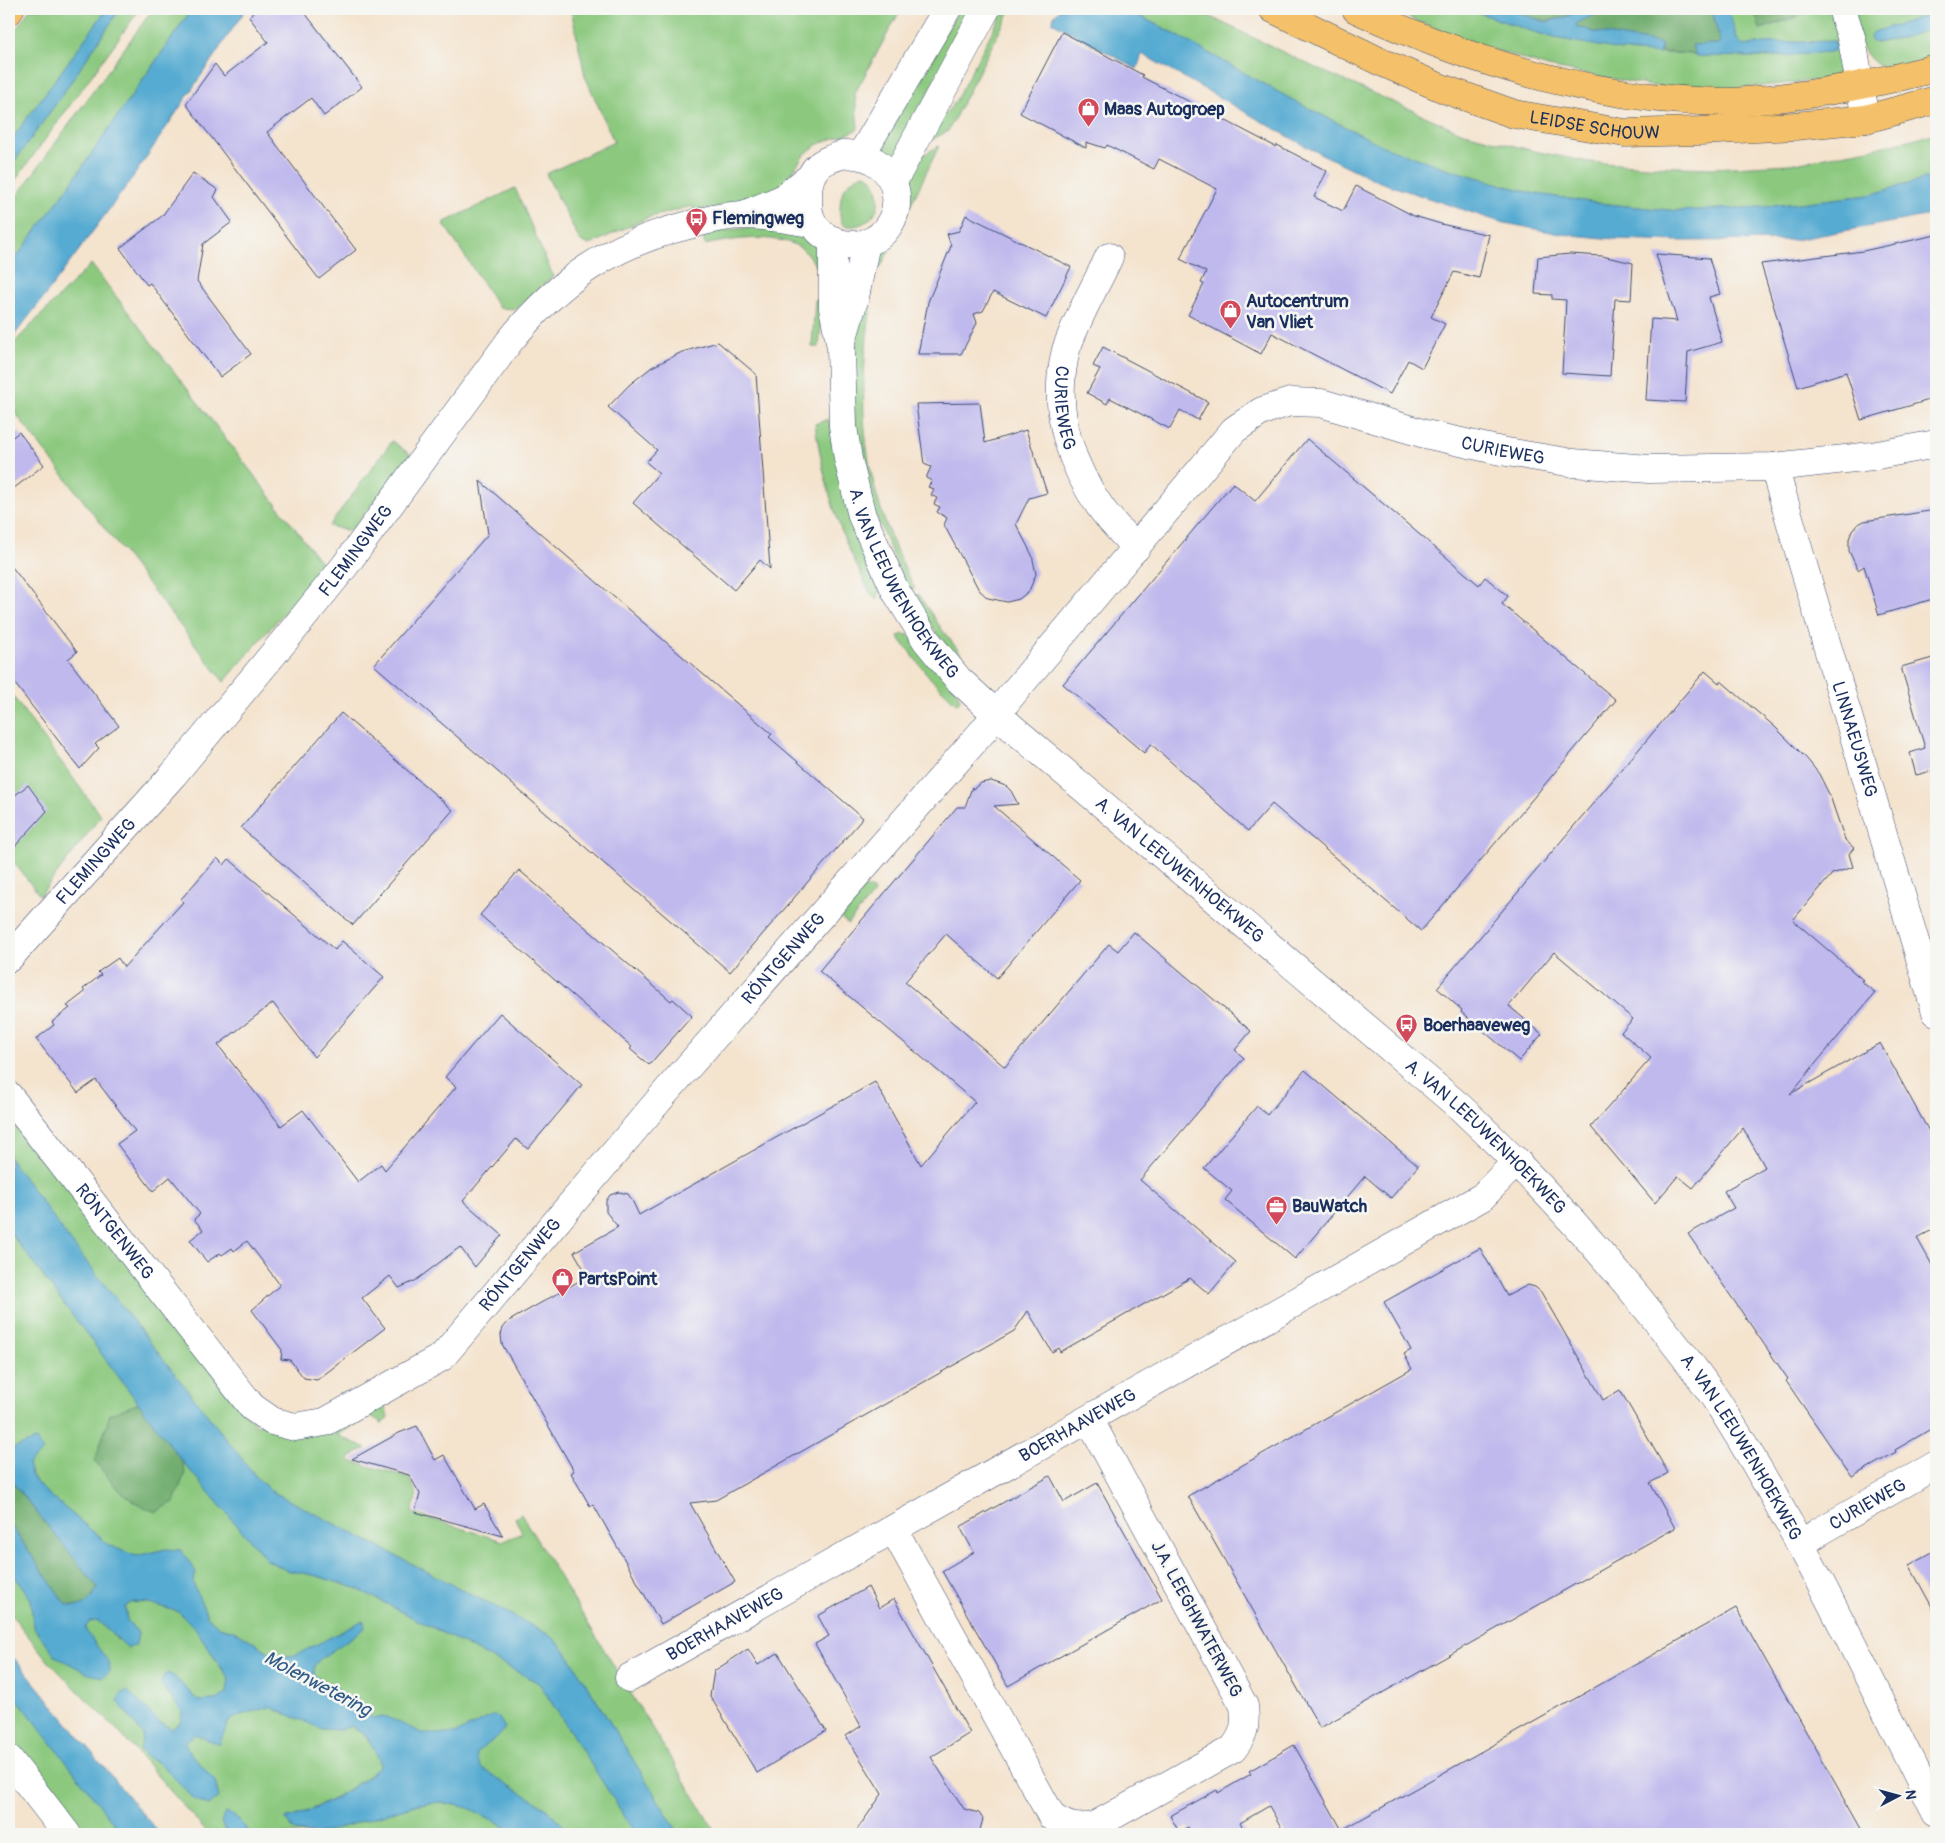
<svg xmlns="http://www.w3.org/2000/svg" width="1945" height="1843" viewBox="0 0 1945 1843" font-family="Pangolin,sans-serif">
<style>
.green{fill:#8cc97f;stroke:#547c6e}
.forest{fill:#71ad6e;stroke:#466e66}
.water{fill:#57abd2;stroke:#396d98}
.building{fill:#c0b9ed}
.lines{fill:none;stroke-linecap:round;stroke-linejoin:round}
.minor-casing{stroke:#3c4a6f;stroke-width:29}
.major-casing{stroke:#3c4a6f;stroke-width:29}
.highway-casing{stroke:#3c4a6f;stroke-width:29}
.minor{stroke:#fff;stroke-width:28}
.major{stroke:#f4c16a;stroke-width:28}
.highway{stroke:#f4c16a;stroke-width:28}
.labels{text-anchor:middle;stroke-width:5;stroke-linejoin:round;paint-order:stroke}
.poi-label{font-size:18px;font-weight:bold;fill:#1b2f5e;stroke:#f6f6f2;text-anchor:start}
.street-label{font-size:18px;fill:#1b2f5e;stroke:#f6f6f2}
.water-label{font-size:19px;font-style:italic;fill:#305a87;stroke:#f6f6f2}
</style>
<rect width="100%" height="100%" fill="#f6f6f2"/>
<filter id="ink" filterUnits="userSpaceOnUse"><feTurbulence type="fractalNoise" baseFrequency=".02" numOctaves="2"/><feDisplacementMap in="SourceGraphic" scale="10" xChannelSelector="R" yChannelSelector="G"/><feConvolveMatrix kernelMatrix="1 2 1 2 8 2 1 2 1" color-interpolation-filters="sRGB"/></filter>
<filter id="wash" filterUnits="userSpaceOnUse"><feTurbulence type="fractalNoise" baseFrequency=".0096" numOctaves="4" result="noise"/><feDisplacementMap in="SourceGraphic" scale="20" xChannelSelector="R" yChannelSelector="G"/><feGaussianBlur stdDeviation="1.12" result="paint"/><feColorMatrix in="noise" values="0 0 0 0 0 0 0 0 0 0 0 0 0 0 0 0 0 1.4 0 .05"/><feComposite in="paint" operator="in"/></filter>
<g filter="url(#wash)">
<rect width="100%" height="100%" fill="#f4e3cd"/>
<g class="green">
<path d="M30 9H107L9 143V39Z"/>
<path d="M120 9H140L9 189V169L60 98Z"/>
<path d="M153 9H192L67 189 9 267V207Z"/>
<path d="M571 9H901L855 93 858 129C843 138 824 138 810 150 798 159 792 176 782 187 769 201 714 207 694 211L692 206 647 218 589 245 580 241 546 174 614 142 585 76Z"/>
<path d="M959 9H970L895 162 879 148Z"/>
<path d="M1004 9H1011L948 131 926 143 923 141 955 102Z"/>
<path d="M1125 9H1194L1318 69 1461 132 1534 151 1589 162 1646 166 1713 168 1790 164 1889 145 1936 133V176L1869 195 1764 207 1679 211 1596 203 1531 193 1448 169 1383 146 1300 104 1169 31Z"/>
<path d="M1388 9H1468L1528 30 1555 38 1634 52 1695 54 1696 56 1767 57 1836 43 1834 41 1766 43 1744 46 1737 39 1728 9H1754L1761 29 1819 9H1835L1844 65 1838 73 1831 79 1722 90 1652 86 1548 67 1455 37Z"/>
<path d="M1849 9H1936V13L1874 32 1876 43 1906 37 1936 27V60C1925 62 1897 69 1887 68 1862 64 1856 28 1849 9Z"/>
<path d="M939 146 882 265 870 276 877 254 881 249 911 174 923 155Z"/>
<path d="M863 174 868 175C890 196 876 230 844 226 840 221 840 218 840 211 840 192 845 182 863 174Z"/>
<path d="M515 188 553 276 517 309 499 308 443 223Z"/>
<path d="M755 227C792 233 819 226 822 272 814 266 810 255 802 249 779 232 731 239 705 245L702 233Z"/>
<path d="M91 264 324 566 224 682 9 405V348Z"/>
<path d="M815 300H823L819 347H812Z"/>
<path d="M860 305 871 307C855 416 863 490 915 589L908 592 867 494 852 405 854 339Z"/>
<path d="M828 419 881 586 877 600C869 594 865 583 861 574 836 527 823 477 815 424Z"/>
<path d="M392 441 411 455 351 531 329 526Z"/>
<path d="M918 594 943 631 968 662 963 667 940 638 913 598Z"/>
<path d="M903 634 909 635 957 692 960 700 957 704 931 679 898 637Z"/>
<path d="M9 691 101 816 40 896 9 856Z"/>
<path d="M863 887 873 890 874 893 848 924 841 918 842 909Z"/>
<path d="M9 1112 256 1425 384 1404 389 1419 382 1423 371 1416 337 1435 366 1448 350 1457V1461L408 1477 417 1494 412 1513 503 1541 522 1533 515 1518 521 1514 717 1834H679L567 1653 557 1641 544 1632 271 1491 257 1478 74 1246 9 1157Z"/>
<path d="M9 1231 182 1461 267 1560 286 1570 314 1575 356 1588 539 1683 636 1834H572L543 1806 387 1717 372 1719 349 1698 314 1676V1669L296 1656 277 1657 239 1633 219 1627 207 1616 193 1583 166 1549 136 1556 110 1546 39 1486C29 1472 25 1454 9 1446Z"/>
<path d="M9 1568 31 1599 33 1626 89 1637 85 1628 89 1622 98 1621 117 1639 138 1633 127 1620 125 1607 132 1602 149 1603 179 1612 196 1629 229 1680 227 1693 217 1700 198 1701 175 1677 161 1684 182 1712 218 1745 229 1721 243 1714 270 1706 279 1712 339 1730 351 1726 366 1736 380 1761V1767C351 1789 321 1809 285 1819L295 1831 311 1834H251L234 1815 221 1822 228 1834H208L119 1732 49 1662 9 1612Z"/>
<path d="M9 1687 123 1834H84L9 1738Z"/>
<path d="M441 1802 469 1808 499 1823 516 1834H319L418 1804Z"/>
</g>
<g class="forest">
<path d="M1507 9H1583C1546 26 1544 22 1507 9Z"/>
<path d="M1602 9H1712L1720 41 1719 44 1692 45 1695 54 1660 52 1662 49 1659 43 1594 32 1576 27 1577 23 1603 11Z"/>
<path d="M1754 9H1819L1760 29Z"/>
<path d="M139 1403 182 1461 185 1473 174 1502 156 1512C124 1500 115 1487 95 1461L110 1414Z"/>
<path d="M9 1478 98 1588C88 1603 85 1609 66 1605L9 1523Z"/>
</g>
<g class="water">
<path d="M107 9H120L60 98 9 169V143Z"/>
<path d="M192 9H246L133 177 54 284 9 342V267L67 189Z"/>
<path d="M1060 9H1125L1169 31 1300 104 1383 146 1448 169 1531 193 1596 203 1679 211 1764 207 1869 195 1936 176V214L1794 240 1680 241 1614 239 1561 234 1500 222 1380 182 1309 148 1142 54 1137 69 1052 22 1055 14Z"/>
<path d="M1468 9H1507L1546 22 1566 17 1583 9H1602L1603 11 1577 23 1576 26 1594 32 1659 43 1662 45 1659 54 1621 50 1555 38 1528 30Z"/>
<path d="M1712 9H1728L1737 39 1744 46 1766 43 1834 41 1837 49 1830 52 1767 57 1696 56 1692 45 1718 44 1720 42Z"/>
<path d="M1936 13V27L1906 37 1875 43 1871 41 1870 35 1874 32Z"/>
<path d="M9 1157 74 1246 257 1478 271 1491 544 1632 557 1641 567 1653 679 1834H636L539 1683 356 1588 314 1575 286 1570 267 1560 182 1461 9 1231Z"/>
<path d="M36 1440 43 1451 28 1464 31 1475 39 1486 110 1546 136 1556 166 1549 181 1550 196 1572 193 1583 207 1616 219 1627 239 1633 277 1657 296 1655 362 1621 364 1622 365 1628 320 1659 314 1666V1675L349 1698 372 1718 387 1717 424 1734H455L494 1715 499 1718 505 1728 499 1736 477 1752V1758L481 1768 543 1806 572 1834H516L499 1823 469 1808 441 1802 418 1804 319 1834 295 1831 285 1819C321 1810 351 1790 380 1767V1761L367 1736 351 1726 339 1730 322 1729 270 1707 243 1714 229 1721 219 1745 195 1734 185 1742 187 1749 215 1781 219 1797 209 1805 195 1800 162 1765 147 1757 140 1750 143 1735 117 1700 122 1693 128 1691 159 1722 172 1729 181 1722 182 1712 161 1684 163 1676 168 1673 175 1677 198 1701 217 1700 227 1693 229 1679 196 1629 179 1612 149 1603 132 1602 125 1607 127 1620 138 1633 136 1645 128 1648 98 1621 89 1622 85 1629 109 1663 110 1671 103 1677 89 1674 55 1656 33 1626 31 1599 9 1568V1523L66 1605C84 1609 88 1603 98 1588L9 1478V1446L14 1448Z"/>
<path d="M9 1652 140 1811 160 1834H122L9 1688Z"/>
<path d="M225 1813 234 1815 251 1834H228L221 1822Z"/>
</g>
<g id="blocks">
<g class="building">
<path d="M256 9H302L362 87 324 116 311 98 267 132 356 250 319 279 186 104 215 64 224 76 268 42 249 17Z"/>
<path d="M1062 32 1143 75 1142 77 1276 147 1277 145 1327 171 1314 197 1343 211 1356 186 1414 216 1441 224 1489 235 1479 278 1454 272 1431 317 1445 324 1422 368 1408 360 1390 394 1272 333 1261 354 1188 315 1204 284 1201 283 1206 272 1180 259 1217 189 1159 159 1154 169 1107 145 1105 148 1086 142V148L1020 113Z"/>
<path d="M193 173 218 190 214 197 232 222 203 244 197 281 251 354 220 377 150 283 147 285 120 248 162 216Z"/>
<path d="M966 215 1071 267 1046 318 993 292 983 311 974 314 977 323 961 354H918L928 302 951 246 947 234 959 231Z"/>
<path d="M1936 235V398L1861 420 1846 372 1798 387 1761 264 1863 251Z"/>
<path d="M1570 254 1602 256 1633 263 1631 300 1615 299 1610 376 1562 373 1566 300 1552 299V295L1535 294 1538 257Z"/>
<path d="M1656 254 1709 258 1720 294 1709 297 1722 342 1688 352 1685 402 1646 400 1651 319 1677 321Z"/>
<path d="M718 342 756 374 770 569 760 560 734 590 633 503 659 473 646 462 657 450 608 407 629 385 652 367 682 352Z"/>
<path d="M1103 347 1208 402 1198 420 1180 410 1170 429 1110 398 1107 404 1087 393 1100 369 1093 366Z"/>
<path d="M980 403 985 443 1026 430 1047 493 1029 498 1016 524 1032 555 1036 574 1029 591 1019 599 1007 602 988 598 979 590 944 525 947 518 937 512 940 507 934 504 937 498 931 495 934 489 928 487 932 481 926 478 931 467 924 464 916 404Z"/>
<path d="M19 432 44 465 9 492V440Z"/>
<path d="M1307 439 1479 585 1485 577 1508 596 1502 604 1616 700 1421 931 1272 804 1248 831 1151 744 1144 753 1063 684 1233 483 1255 501Z"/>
<path d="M480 481 772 734 769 737 863 818 730 972 374 665 488 534Z"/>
<path d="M1936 510V598L1879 615 1864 566 1858 570 1849 551V539L1852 531 1857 525 1864 521Z"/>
<path d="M9 563 77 652 68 659 119 726 95 744 99 748 80 769 9 676Z"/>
<path d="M1936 657V770L1916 775 1910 753 1925 748 1901 667Z"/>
<path d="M1705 671 1719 683 1721 681 1775 727 1807 759 1819 774 1830 796 1845 840 1854 848 1849 854 1853 867 1832 874 1793 920 1863 980 1861 981 1875 993 1790 1094 1880 1043 1936 1144V1228L1917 1238 1936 1272V1426L1895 1450 1896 1452 1852 1477 1786 1381 1788 1379 1688 1234 1734 1208 1724 1191 1765 1167 1743 1128 1693 1188 1678 1176 1655 1203 1591 1127 1651 1058 1621 1032 1633 1019 1554 952 1509 1006 1542 1034 1519 1061 1461 1012 1462 1010 1437 988Z"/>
<path d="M341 713 453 810 353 925 241 828Z"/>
<path d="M991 781 1006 786 1011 791 1018 804 994 806 1080 880 997 978 946 934 905 982 1005 1067 1109 944 1118 951 1134 932 1251 1031 1235 1050 1244 1058 1140 1180 1236 1262 1209 1294 1190 1278 1060 1352 1059 1348 1052 1352 1028 1311 1014 1331 716 1500 690 1503 735 1582 661 1624 593 1504 590 1506 571 1473 574 1471 502 1344 501 1335 503 1328 509 1321 588 1276 574 1252 618 1227 606 1212V1201L610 1195 619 1192 628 1194 632 1200 639 1215 875 1082 921 1165 975 1102 819 971 957 807H965L972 787 973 789 981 783Z"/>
<path d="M28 785 47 811 9 853V800Z"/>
<path d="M217 858 224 865 229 859 335 950 342 941 384 977 314 1057 273 1003 218 1045 281 1126 303 1110 358 1182 381 1164 385 1170 456 1087 445 1077 500 1013 582 1085 528 1149 516 1139 463 1201 502 1235 475 1267 460 1247 415 1281 399 1288 390 1276 362 1298 385 1328 317 1380 304 1378 290 1360 281 1359 282 1350 252 1310 280 1285 247 1241 234 1251 232 1248 222 1255 220 1253 207 1262 190 1240 203 1230 194 1219 200 1214 170 1177 153 1191 117 1144 135 1131 96 1080 78 1093 36 1039 54 1025 52 1022 70 1008 67 1006 85 992 83 989 101 975 98 972 118 958 124 967 183 902 181 899Z"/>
<path d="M519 870 671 1001 673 999 692 1016 649 1065 630 1049 632 1047 480 915Z"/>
<path d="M1305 1070 1418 1166 1391 1198 1365 1176 1295 1259 1225 1200 1232 1191 1204 1168 1257 1106 1267 1115Z"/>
<path d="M1480 1248 1507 1296 1528 1285 1535 1287 1541 1292 1603 1400 1620 1390 1668 1473 1650 1483 1675 1528 1320 1728 1188 1496 1412 1369 1404 1354 1411 1350 1384 1302Z"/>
<path d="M417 1426 435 1460 444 1455 475 1509 484 1504 503 1536 415 1512 420 1494 409 1475 352 1459 399 1433Z"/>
<path d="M1050 1476 1064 1502 1097 1483 1162 1599 1008 1686 942 1571 974 1552 960 1527Z"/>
<path d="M1936 1550V1614L1909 1565Z"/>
<path d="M868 1587 879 1608 894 1599 970 1733 931 1757 964 1809 979 1813 983 1819 979 1834H854L882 1794 846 1736 861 1726 815 1644 829 1636 818 1616Z"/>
<path d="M1736 1608 1864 1834H1285L1269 1806 1240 1823 1246 1834H1192L1188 1827 1179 1832 1170 1816 1217 1790 1218 1793 1251 1774 1249 1771 1294 1745 1342 1830Z"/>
<path d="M748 1649 758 1665 778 1653 826 1731 757 1773 710 1696 714 1671Z"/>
</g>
</g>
</g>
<g filter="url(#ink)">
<use href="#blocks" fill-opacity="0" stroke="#3c4a6f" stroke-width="1"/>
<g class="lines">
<defs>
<g id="minor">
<path d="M1842 9 1852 40 1866 119"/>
<path d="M846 154C855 155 864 155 872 160 897 173 904 205 887 228 869 253 828 249 813 223 809 216 808 208 808 201 807 170 817 161 846 154Z"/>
<path d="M861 155 947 9"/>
<path d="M893 182 986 9"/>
<path d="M746 214 782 199 809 178"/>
<path id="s1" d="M833 240V308L841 347 843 426 848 459 862 516 895 590 926 640 958 679 996 714 1461 1108C1531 1174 1596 1244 1656 1320 1678 1348 1701 1376 1720 1406 1802 1535 1867 1676 1936 1812"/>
<path id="s2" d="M1109 257C1095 287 1078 316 1067 347 1065 352 1064 359 1063 365 1054 416 1072 467 1101 508 1111 522 1124 535 1136 548"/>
<path d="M842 341 855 297 866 243"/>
<path id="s3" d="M1774 467 1936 1012"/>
<path id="s4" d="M9 958 173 775 294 629 344 567 509 342C559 280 611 244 689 225 707 220 727 215 745 215 767 215 791 220 813 223"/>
<path id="s5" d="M9 1096 252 1407 272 1421 295 1427 325 1422 442 1357 665 1093 983 731 1010 697 1234 430 1262 411 1290 402 1321 403 1425 434 1501 451 1573 463 1649 469 1774 467 1872 456 1936 444"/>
<path d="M894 1530 1052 1817C1068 1827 1075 1829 1094 1826L1233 1749C1245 1734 1246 1725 1244 1706L1089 1419"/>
<path id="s6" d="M1800 1545 1819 1532 1936 1465"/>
<path id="s7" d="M629 1678 1482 1197 1517 1161"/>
<path d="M9 1759 67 1834"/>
</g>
<g id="major">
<path id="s8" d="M1273 9 1381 62 1444 89 1514 114 1625 133 1700 131 1795 126 1866 119 1936 100"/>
<path d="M1356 9C1472 63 1599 101 1728 102 1741 102 1755 100 1769 99 1825 93 1882 82 1936 68"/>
</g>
<path id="highway" d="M9 11 10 9"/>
</defs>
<use href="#minor" class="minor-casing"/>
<use href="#major" class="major-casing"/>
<use href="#highway" class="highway-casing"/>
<use href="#minor" class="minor"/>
<use href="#major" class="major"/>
<use href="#highway" class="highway"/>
</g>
</g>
<defs>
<symbol id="shop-pin" viewBox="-11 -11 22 30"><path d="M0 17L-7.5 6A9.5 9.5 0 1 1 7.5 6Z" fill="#d1495b" stroke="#f6f6f2"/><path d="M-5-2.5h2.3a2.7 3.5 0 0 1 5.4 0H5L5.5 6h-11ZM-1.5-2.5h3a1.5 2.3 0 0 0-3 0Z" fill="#fff"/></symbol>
<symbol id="bus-pin" viewBox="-11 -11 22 30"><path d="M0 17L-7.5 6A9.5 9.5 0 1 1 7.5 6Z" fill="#d1495b" stroke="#f6f6f2"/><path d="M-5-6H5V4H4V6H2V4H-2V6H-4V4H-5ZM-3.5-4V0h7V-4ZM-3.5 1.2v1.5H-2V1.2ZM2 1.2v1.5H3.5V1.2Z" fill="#fff"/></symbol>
<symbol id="office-pin" viewBox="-11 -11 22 30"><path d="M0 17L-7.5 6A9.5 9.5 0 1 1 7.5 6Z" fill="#d1495b" stroke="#f6f6f2"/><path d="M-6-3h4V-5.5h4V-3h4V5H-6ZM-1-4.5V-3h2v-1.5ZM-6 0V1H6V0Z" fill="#fff"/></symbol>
</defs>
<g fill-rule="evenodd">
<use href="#shop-pin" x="1076" y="96" width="25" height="34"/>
<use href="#bus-pin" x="684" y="206" width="25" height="34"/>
<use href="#shop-pin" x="1218" y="298" width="25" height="34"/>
<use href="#bus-pin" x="1394" y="1012" width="25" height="34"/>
<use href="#office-pin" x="1264" y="1194" width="25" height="34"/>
<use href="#shop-pin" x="550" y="1266" width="25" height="34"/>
</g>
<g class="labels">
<g class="poi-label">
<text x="1104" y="115">Maas Autogroep</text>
<text x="712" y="224">Flemingweg</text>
<text x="1246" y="307">Autocentrum<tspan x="1246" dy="21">Van Vliet</tspan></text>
<text x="1423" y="1031">Boerhaaveweg</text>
<text x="1292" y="1212">BauWatch</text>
<text x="578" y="1285">PartsPoint</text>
</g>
<g class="street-label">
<text dy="6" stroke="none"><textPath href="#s8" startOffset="345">LEIDSE SCHOUW</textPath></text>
<text dy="6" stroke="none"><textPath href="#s2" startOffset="161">CURIEWEG</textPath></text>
<text dy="6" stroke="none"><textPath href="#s5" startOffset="2109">CURIEWEG</textPath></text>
<text dy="6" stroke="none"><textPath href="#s4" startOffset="535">FLEMINGWEG</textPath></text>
<text dy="6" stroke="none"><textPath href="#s1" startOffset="358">A. VAN LEEUWENHOEKWEG</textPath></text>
<text dy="6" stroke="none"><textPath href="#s3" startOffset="284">LINNAEUSWEG</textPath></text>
<text dy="6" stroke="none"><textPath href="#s4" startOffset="130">FLEMINGWEG</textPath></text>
<text dy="6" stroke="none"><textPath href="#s1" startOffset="762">A. VAN LEEUWENHOEKWEG</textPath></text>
<text dy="6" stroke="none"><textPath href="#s5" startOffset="1132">RÖNTGENWEG</textPath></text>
<text dy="6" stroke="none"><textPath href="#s1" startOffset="1168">A. VAN LEEUWENHOEKWEG</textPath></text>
<text dy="6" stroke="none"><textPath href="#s5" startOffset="172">RÖNTGENWEG</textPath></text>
<text dy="6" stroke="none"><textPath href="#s5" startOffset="728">RÖNTGENWEG</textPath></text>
<text dy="6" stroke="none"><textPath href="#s7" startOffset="515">BOERHAAVEWEG</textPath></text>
<text dy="6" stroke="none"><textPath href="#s1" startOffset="1572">A. VAN LEEUWENHOEKWEG</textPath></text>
<text dy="6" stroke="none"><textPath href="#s6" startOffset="79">CURIEWEG</textPath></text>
<text transform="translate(1197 1619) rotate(62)" y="6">J.A. LEEGHWATERWEG</text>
<text dy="6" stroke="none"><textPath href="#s7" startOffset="110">BOERHAAVEWEG</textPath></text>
</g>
<g class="water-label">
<text transform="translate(318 1683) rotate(28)" y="7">Molenwetering</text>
</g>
</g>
<rect width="1945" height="1843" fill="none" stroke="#f6f6f2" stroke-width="30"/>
<g transform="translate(1898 1796) rotate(84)" stroke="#f6f6f2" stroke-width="4" paint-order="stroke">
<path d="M0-4L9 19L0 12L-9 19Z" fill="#1b2f5e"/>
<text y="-8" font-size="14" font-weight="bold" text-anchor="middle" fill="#1b2f5e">N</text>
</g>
</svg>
